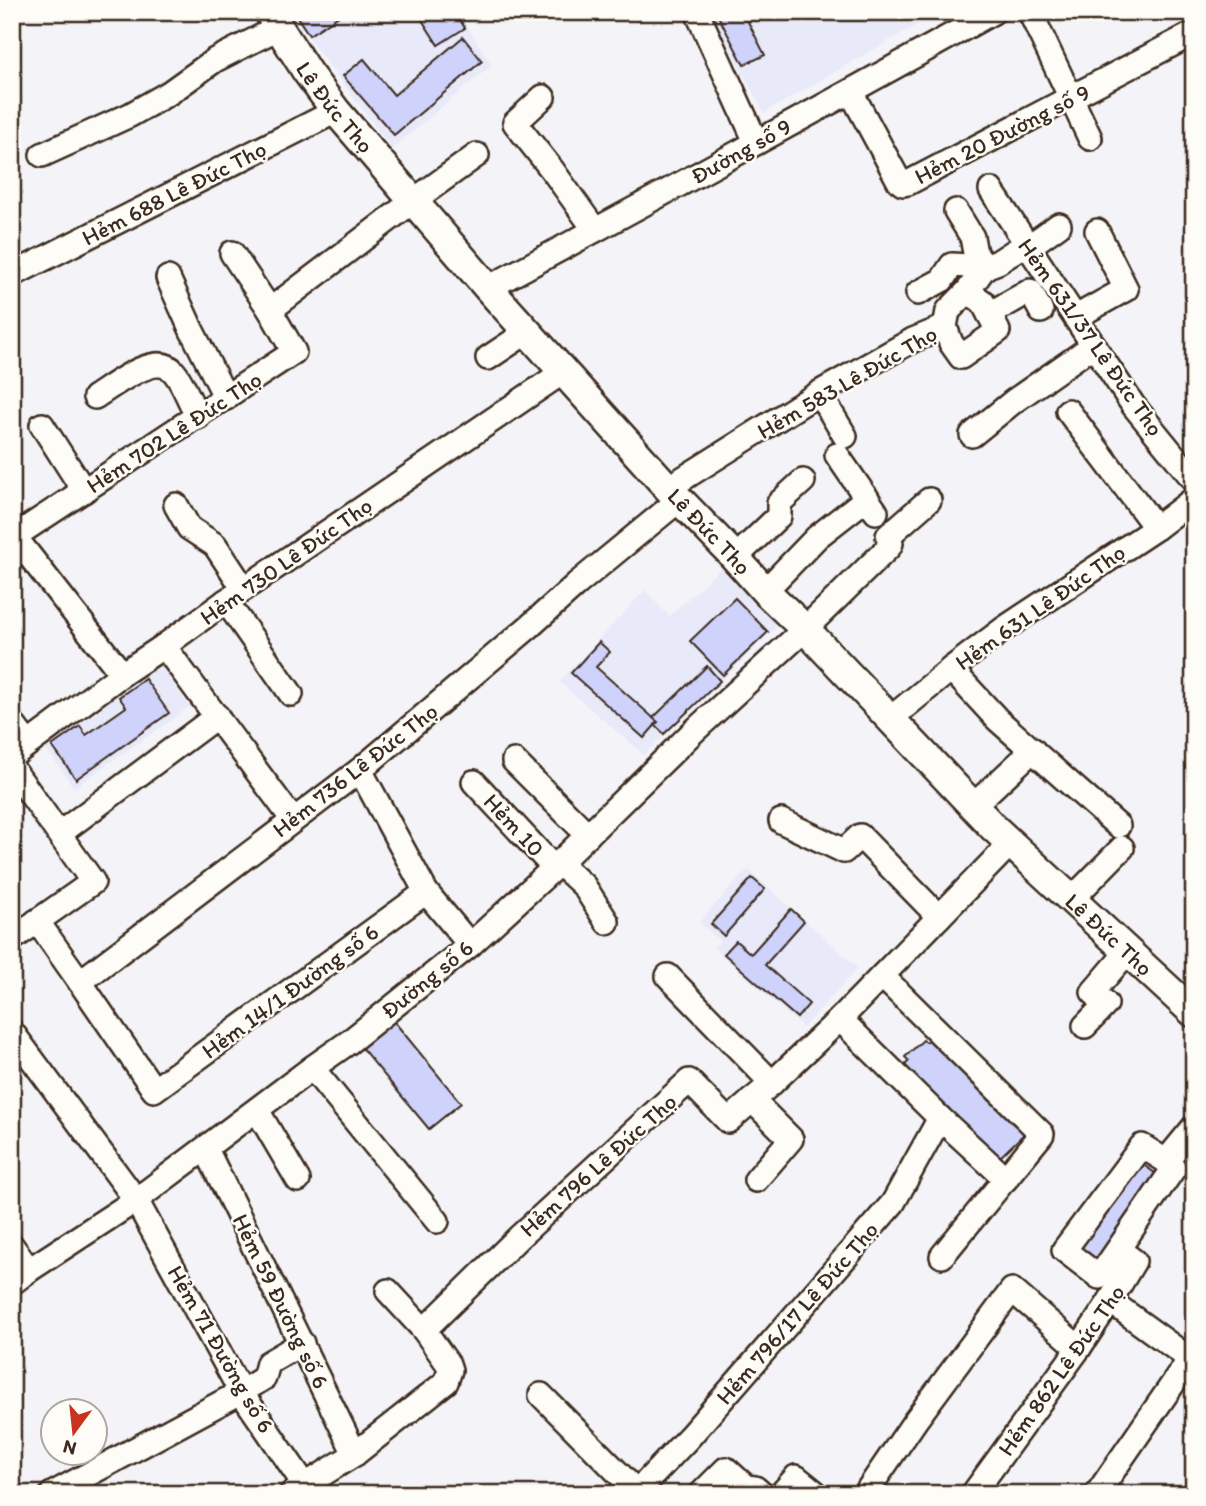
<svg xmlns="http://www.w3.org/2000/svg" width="1206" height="1506" viewBox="0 0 1206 1506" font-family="Itim,sans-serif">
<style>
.built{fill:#e9eaf9}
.building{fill:#cfd3fc;stroke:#3b2a1e;stroke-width:2}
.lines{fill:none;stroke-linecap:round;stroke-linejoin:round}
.minor-casing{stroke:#3b2a1e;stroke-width:28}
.major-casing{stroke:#3b2a1e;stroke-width:33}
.minor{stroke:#fdfcf7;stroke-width:23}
.major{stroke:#fdfcf7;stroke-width:28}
.labels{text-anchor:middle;stroke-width:5;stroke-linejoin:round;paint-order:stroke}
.street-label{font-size:23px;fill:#3b2a1e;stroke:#fdfcf7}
</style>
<rect width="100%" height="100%" fill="#f4f4f8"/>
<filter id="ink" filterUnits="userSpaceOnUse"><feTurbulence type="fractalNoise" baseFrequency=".0143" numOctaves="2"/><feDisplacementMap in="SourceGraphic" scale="14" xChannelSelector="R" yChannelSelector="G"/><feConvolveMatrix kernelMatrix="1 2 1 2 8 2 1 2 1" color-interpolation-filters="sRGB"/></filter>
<g filter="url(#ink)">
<g class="built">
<path d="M289 12H458L492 65 392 149Z"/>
<path d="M710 12H939L764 113Z"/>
<path d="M727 562 780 624 644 755 559 682 645 590 669 616Z"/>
<path d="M157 661 190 707 74 788 41 742Z"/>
<path d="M748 869 858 968 803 1028 714 948 720 941 699 922Z"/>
</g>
<g class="building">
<path d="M294 12H345L309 35Z"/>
<path d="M417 12H455L465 28 438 45Z"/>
<path d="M716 12H743L765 55 744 65Z"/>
<path d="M463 37 482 61 394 135 343 76 364 59 394 95Z"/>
<path d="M735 598 768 632 723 675 690 641Z"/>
<path d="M599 642 610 652 596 667 658 722 644 738 571 673Z"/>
<path d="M707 666 720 681 664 734 655 725 658 722 653 718Z"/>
<path d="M145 679 169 713 76 779 52 746 80 726 86 735 126 707 119 697Z"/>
<path d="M752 878 765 889 724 936 711 924Z"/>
<path d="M791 909 804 921 765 965 809 1004 797 1018 724 954 736 941 751 954Z"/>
<path d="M388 1014 461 1103 429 1129 355 1040Z"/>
<path d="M933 1035 1027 1131 994 1163 902 1068 909 1061 905 1057 923 1040 926 1042Z"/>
<path d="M1135 1159 1162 1178 1102 1264 1075 1246Z"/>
</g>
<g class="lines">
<defs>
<g id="minor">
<path d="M697 12 756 142"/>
<path d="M1030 12 1090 138"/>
<path d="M851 92 899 181 903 184 908 183 1194 33"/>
<path d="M543 97 515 123 553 171 595 230"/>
<path d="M42 155 130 115 169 93 215 60 278 28"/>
<path d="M991 190 1133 405 1194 480"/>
<path d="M1028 247 1059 225"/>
<path d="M232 253 270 310"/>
<path d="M12 275 336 111"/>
<path d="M168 278 192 331 226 398"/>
<path d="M488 288C657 197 826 106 993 12"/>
<path d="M967 292 982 301 989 314 1030 291 1041 311"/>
<path d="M918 293 942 280 952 265 985 267 998 262 1015 251"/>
<path d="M1076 317 1126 289 1097 231"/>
<path d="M945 327 951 343 961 357 998 331 989 314"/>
<path d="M488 358 527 332"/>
<path d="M819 393 845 436"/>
<path d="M95 397C113 386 157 350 174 372 183 382 191 405 198 417"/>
<path d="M1068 411 1156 528"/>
<path d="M42 425 84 491"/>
<path d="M972 435 1014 401 1094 345"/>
<path d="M837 455 876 512"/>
<path d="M668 488 819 393 913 340 945 327 948 311 967 292 985 267 975 253 972 237 956 211"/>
<path d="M176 505 189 528 215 545 244 589"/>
<path d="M14 536 122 674"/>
<path d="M12 538 294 352 270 310 413 201 477 155"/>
<path d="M735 558 779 516V503L803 481"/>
<path d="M765 591 817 537 867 498"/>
<path d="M226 601 291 694"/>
<path d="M164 646 293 820"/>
<path d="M951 669 998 720 1118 826"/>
<path d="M890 719 951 669 1005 628 1156 528 1194 499"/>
<path d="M12 723 27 743"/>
<path d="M12 756 122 674 164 646 226 601 563 372"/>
<path d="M514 761 588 835"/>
<path d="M12 768 93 882 12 939"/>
<path d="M360 770 426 892 470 945"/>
<path d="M474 782 554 868"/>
<path d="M973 806 1033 750"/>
<path d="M781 821 844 851 860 836 939 917"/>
<path d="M59 834 217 716"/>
<path d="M559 863 584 886 607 922"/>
<path d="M1071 900 1122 848"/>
<path d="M37 921 80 982 360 770 530 626 578 583 679 500"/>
<path d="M668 976 772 1083"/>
<path d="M882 976 1042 1134 942 1256"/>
<path d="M80 982 154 1090 426 892"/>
<path d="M840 1019 940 1118 1006 1179"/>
<path d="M1085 1026 1106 1004 1093 992 1128 951"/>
<path d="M12 1032 136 1200 241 1392 311 1494"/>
<path d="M312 1068 437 1221"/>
<path d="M752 1100 791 1139 756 1180"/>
<path d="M257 1110 298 1180"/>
<path d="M1142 1146 1166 1161 1174 1168 1099 1277 1064 1250Z"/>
<path d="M206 1149 355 1454"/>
<path d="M1166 1161 1194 1127"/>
<path d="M12 1246 29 1270"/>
<path d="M12 1283 29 1270 136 1200 312 1068 349 1042 470 945 554 868 692 733 805 629 889 547 891 543 888 536 929 500"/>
<path d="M388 1291 424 1330"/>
<path d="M541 1395 639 1494"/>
<path d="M52 1494 241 1392 264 1378 268 1363 302 1343"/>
<path d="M291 1494 355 1454 446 1382 450 1370 448 1364 424 1330 519 1237 689 1081 728 1121 772 1083 840 1019 1010 844"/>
<path d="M635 1494 690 1436 893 1203 940 1118"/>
<path d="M701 1494 726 1469 746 1487 755 1488 762 1494"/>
<path d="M781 1494 796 1477 817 1494"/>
<path d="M865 1494 915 1421 1012 1290 1079 1348"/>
<path d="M973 1494 1079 1348 1110 1301 1134 1261 1119 1250"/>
<path d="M1097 1494 1190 1359 1110 1301"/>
</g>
<g id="major">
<path id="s1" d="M269 12 307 72 336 111 488 288 668 488 729 551 765 591 805 629 993 827 1194 1013"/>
</g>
</defs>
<use href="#minor" class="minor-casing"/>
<use href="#major" class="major-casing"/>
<use href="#minor" class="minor"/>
<use href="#major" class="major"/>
</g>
</g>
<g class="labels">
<g class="street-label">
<text dy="8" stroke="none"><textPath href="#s1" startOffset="116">Lê Đức Thọ</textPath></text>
<text transform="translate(1002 134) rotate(-27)" y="8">Hẻm 20 Đường số 9</text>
<text transform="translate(741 151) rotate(-29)" y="8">Đường số 9</text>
<text transform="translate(174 193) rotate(-27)" y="8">Hẻm 688 Lê Đức Thọ</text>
<text transform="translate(1091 337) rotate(55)" y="8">Hẻm 631/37 Lê Đức Thọ</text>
<text transform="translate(847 382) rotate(-30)" y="8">Hẻm 583 Lê Đức Thọ</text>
<text transform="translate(174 432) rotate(-33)" y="8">Hẻm 702 Lê Đức Thọ</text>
<text dy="8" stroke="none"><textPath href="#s1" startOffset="682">Lê Đức Thọ</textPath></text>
<text transform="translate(286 561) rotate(-35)" y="8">Hẻm 730 Lê Đức Thọ</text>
<text transform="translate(1040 607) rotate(-35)" y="8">Hẻm 631 Lê Đức Thọ</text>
<text transform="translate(355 770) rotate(-38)" y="8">Hẻm 736 Lê Đức Thọ</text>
<text transform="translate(514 825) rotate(47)" y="8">Hẻm 10</text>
<text dy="8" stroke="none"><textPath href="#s1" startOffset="1250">Lê Đức Thọ</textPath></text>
<text transform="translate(427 979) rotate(-39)" y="8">Đường số 6</text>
<text transform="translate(290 991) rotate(-36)" y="8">Hẻm 14/1 Đường số 6</text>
<text transform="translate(598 1165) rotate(-42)" y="8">Hẻm 796 Lê Đức Thọ</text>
<text transform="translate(281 1301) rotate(64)" y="8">Hẻm 59 Đường số 6</text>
<text transform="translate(797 1313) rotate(-49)" y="8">Hẻm 796/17 Lê Đức Thọ</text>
<text transform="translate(221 1349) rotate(60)" y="8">Hẻm 71 Đường số 6</text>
<text transform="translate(1061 1370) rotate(-55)" y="8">Hẻm 862 Lê Đức Thọ</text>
</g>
</g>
<rect width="1206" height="1506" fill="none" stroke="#fdfcf7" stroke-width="42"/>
<rect x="21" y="21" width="1164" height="1464" fill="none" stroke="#3b2a1e" stroke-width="2.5" filter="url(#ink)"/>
<g transform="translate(74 1432) rotate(195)"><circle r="33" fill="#fdfcf7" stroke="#afa8a0" stroke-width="2"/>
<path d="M0-5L12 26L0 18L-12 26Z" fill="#c8321e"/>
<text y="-10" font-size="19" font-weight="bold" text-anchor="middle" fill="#3b2a1e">N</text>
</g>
</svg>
